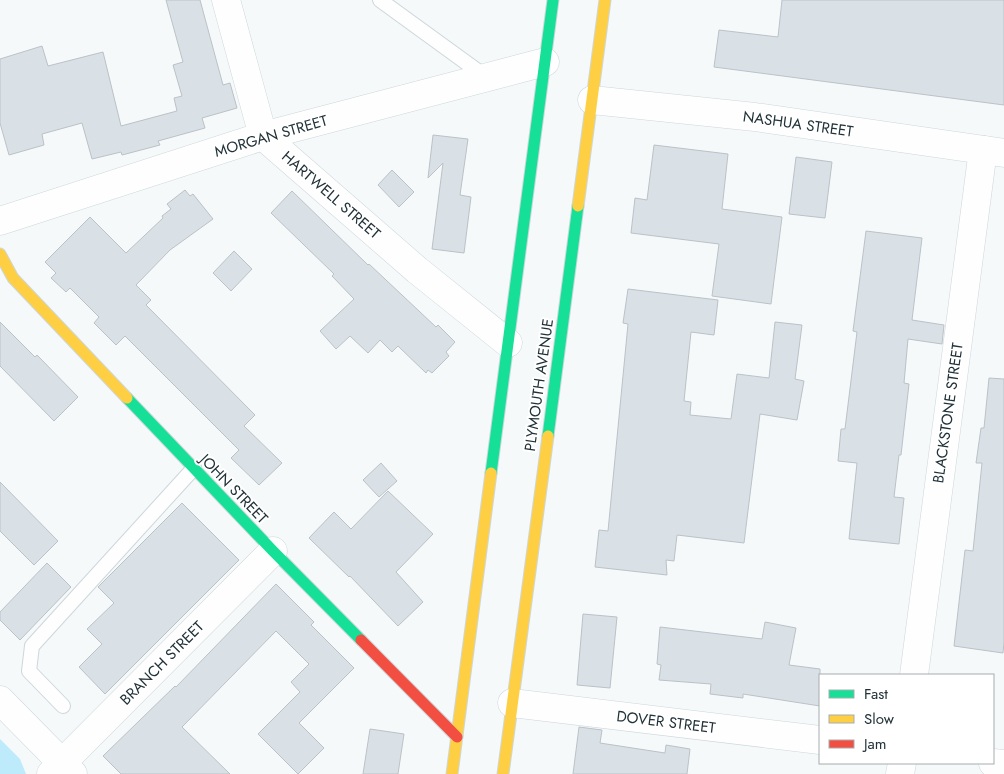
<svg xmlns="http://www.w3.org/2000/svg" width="1004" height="774" viewBox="0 0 1004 774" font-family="Jost,sans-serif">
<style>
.green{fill:#bdebfb}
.building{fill:#d9e1e6;stroke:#bbc2c7}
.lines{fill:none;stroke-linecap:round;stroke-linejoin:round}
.lane-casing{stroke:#cdd7db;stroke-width:16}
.street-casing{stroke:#cdd7db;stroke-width:29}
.fast-casing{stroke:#cdd7db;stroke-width:13}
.slow-casing{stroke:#cdd7db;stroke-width:13}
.jam-casing{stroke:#cdd7db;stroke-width:13}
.lane{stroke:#fefefe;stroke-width:14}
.street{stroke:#fefefe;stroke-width:28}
.fast{stroke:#16e098;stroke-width:11}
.slow{stroke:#ffcf43;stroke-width:11}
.jam{stroke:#f24e42;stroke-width:11}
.labels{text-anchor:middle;stroke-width:4;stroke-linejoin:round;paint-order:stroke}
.street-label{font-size:15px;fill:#213238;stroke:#fff}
</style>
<rect width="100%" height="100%" fill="#f5f9fa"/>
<path class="green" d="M0 739 20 759 26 774H0Z"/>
<g class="building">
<path d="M166 0H200L223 85 230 83 237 108 202 118 205 128 158 141 160 145 122 155 121 152 92 159 82 123 42 134 44 145 9 155 0 123V59L42 46 48 66 103 52 121 126 177 111 174 98 182 96 173 65 183 62Z"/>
<path d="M782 0H1004V105L714 67 719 30 778 37Z"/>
<path d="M433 135 468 139 460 195 471 197 464 253 432 249 443 163 428 178Z"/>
<path d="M654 145 728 154 722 209 782 217 771 304 712 296 719 244 631 233 635 198 647 200Z"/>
<path d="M796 157 832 162 825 218 789 214Z"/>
<path d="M392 170 414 192 399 207 378 185Z"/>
<path d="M185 190 190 196 193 194 213 219 170 250 136 285 151 300 146 305 255 415 244 426 282 463 259 485 231 458 239 450 125 336 116 345 94 323 99 317 70 288 66 292 51 278 56 273 45 262 90 217 126 253 163 218 162 216 171 209 167 204Z"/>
<path d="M292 191 368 265 369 264 436 327 438 325 455 342 446 352 449 356 432 373 428 370 426 373 398 346 392 352 380 340 368 353 350 336 336 349 320 331 354 299 332 276 334 274 271 213Z"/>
<path d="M866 231 922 238 912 320 944 325 942 344 908 339 904 383 909 384 901 455H899L894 497 904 498 899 544 849 539 857 463 838 461 841 429H845L857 332 853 331Z"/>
<path d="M234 251 252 269 231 291 213 273Z"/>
<path d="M628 289 718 300 714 335 691 332 684 401 691 402 690 415 731 419 737 374 769 378 775 322 802 325 795 379 804 381 797 420 760 414 744 543 677 535 674 561 666 560 667 575 595 567 599 530 608 531 628 324 623 323Z"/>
<path d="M0 322 35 357 37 355 78 397 54 421 0 366Z"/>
<path d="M989 378 1004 379V642L1003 653 954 646 965 550 973 551 982 463H976L981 428H984Z"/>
<path d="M381 463 397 481 379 497 363 480Z"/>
<path d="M0 482 58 541 34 565 0 531Z"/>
<path d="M388 491 433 534 396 572 423 602 398 626 350 576 349 577 309 538 334 512 351 529Z"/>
<path d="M182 503 239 560 105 694 79 667 102 644 87 629 114 603 98 587Z"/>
<path d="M47 563 71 587 20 640 0 620V612Z"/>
<path d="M276 584 314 622 311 625 354 668 299 723 324 748 298 774 258 734 300 692 291 682 309 664 276 631 182 727 230 774H121L103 756 175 686 176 687Z"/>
<path d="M583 614 617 617 610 688 577 685Z"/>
<path d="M765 622 796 628 789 665 820 669V706L743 694V698L710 694 711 684 659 680 661 665 657 664 660 627 762 639Z"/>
<path d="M579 727 602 730 600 743 665 753 666 745 690 749 687 774H573Z"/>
<path d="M370 729 404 734 398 774H363Z"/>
</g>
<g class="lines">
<defs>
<g id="lane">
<path d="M380 0 486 77"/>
<path d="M63 706 29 671 32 646 194 468"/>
</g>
<g id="street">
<path d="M226 0 263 136 417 270 508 343"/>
<path d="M592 100 755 117 1004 153"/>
<path d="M0 221 263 136 545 62"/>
<path d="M914 675 983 150"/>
<path d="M0 700 73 774"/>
<path d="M512 703 820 740"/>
<path d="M993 763 1004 764"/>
<path d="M51 774 273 551"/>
<path d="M900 774 902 763"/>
</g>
<g id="fast">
<path d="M127 398 273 551 361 640"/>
<path d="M548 436 578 206"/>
<path d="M491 473 553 0"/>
</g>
<g id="slow">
<path d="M578 206 605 0"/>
<path d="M0 254 13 278 127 398"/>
<path d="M452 774 491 473"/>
<path d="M503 774 548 436"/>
</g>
<path id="jam" d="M361 640 457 737"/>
</defs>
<use href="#lane" class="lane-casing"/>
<use href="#street" class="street-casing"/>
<use href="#fast" class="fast-casing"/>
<use href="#slow" class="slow-casing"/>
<use href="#jam" class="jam-casing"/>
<use href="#lane" class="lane"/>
<use href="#street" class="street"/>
<use href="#fast" class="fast"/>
<use href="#slow" class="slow"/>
<use href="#jam" class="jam"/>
</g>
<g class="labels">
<g class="street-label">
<text transform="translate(798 124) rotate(8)" y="5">NASHUA STREET</text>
<text transform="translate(271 136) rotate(-16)" y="5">MORGAN STREET</text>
<text transform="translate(331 195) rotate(41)" y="5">HARTWELL STREET</text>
<text transform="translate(539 385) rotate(-82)" y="5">PLYMOUTH AVENUE</text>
<text transform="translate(948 413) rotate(-82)" y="5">BLACKSTONE STREET</text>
<text transform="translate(234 489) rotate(46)" y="5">JOHN STREET</text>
<text transform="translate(162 663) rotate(-45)" y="5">BRANCH STREET</text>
<text transform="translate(666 722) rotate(7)" y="5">DOVER STREET</text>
</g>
</g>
<rect x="819" y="674" width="175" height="90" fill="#ffffff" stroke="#a6adaf"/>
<rect x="829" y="690" width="25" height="8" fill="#16e098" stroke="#a6adaf"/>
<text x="864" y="699" font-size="15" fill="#213238">Fast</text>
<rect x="829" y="715" width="25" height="8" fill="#ffcf43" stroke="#a6adaf"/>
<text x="864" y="724" font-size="15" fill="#213238">Slow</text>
<rect x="829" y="740" width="25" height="8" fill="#f24e42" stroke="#a6adaf"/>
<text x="864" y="749" font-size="15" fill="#213238">Jam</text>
</svg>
